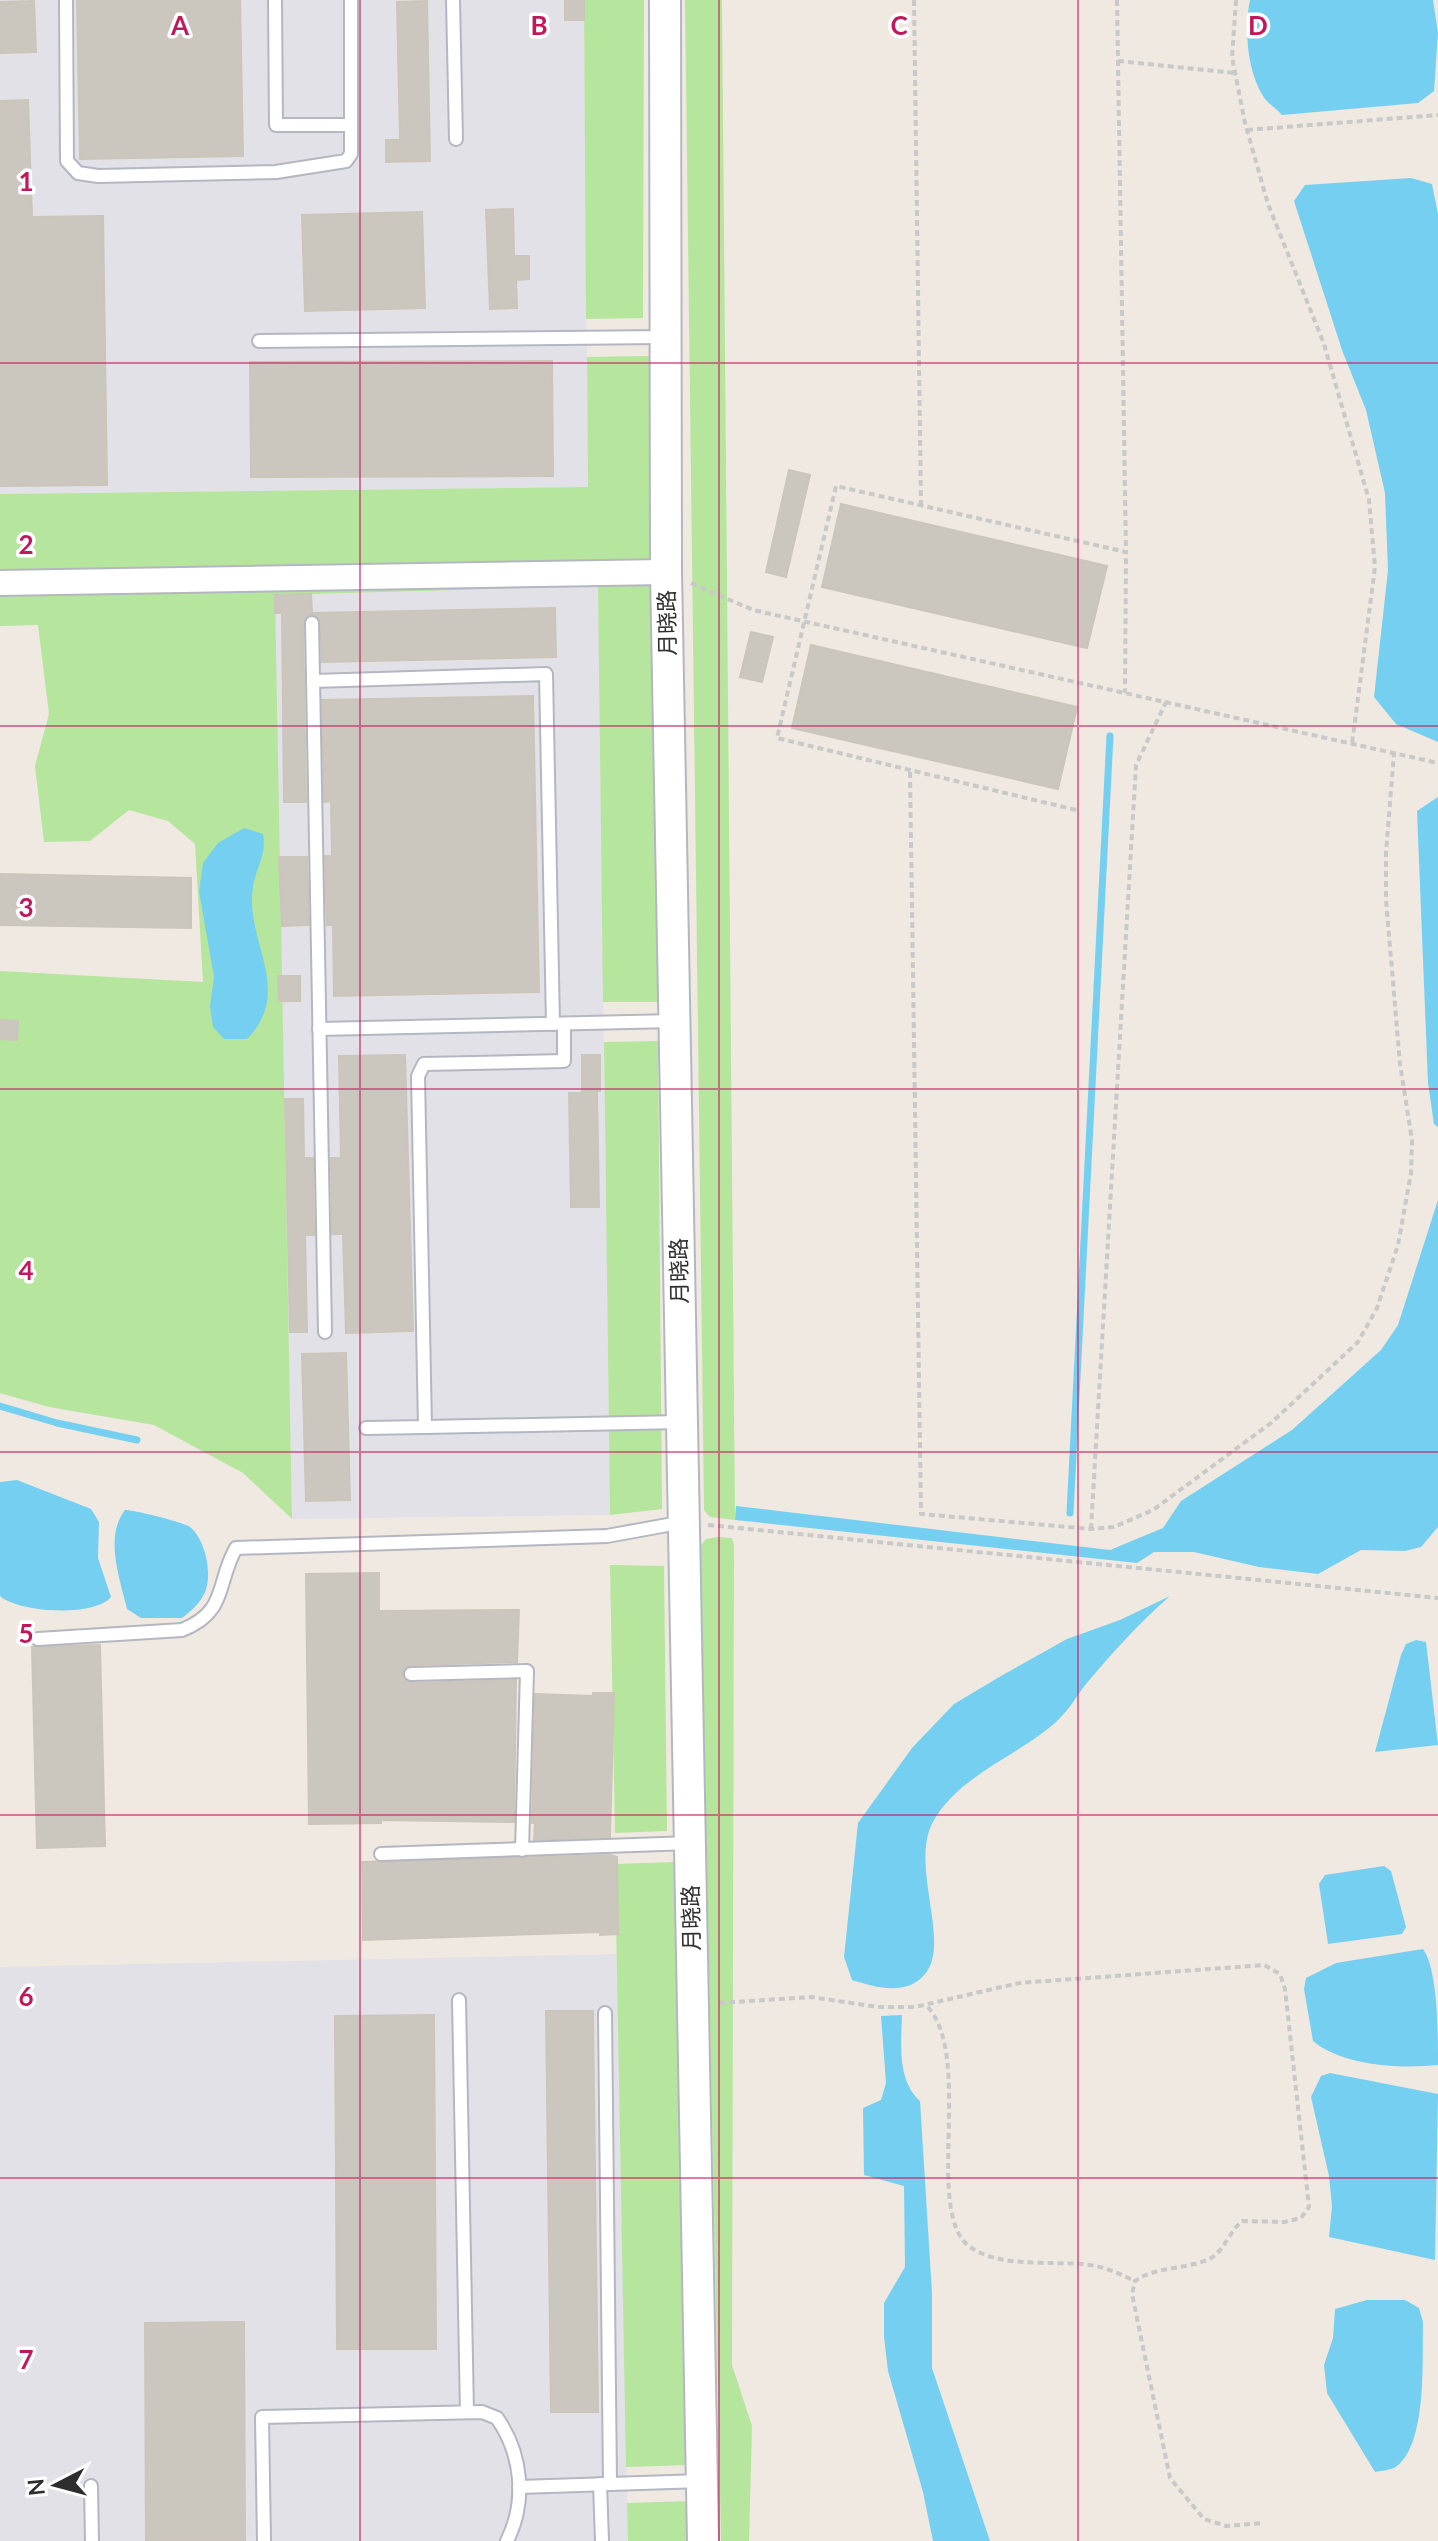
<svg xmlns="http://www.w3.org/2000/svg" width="1438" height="2541" viewBox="0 0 1438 2541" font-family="Lato,'Noto Sans SC',sans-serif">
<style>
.industrial{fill:#e3e1e8}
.green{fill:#b6e59e}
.water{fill:#75cff0}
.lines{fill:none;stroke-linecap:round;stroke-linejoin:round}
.stream{stroke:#75cff0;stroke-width:7}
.building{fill:#cbc7bf;stroke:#cbc5ba;stroke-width:2}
.service-casing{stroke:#b4b7c1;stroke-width:16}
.minor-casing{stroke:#b4b7c1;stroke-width:28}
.tertiary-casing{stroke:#b4b7c1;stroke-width:34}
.path{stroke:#c9c9c9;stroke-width:4;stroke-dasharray:6 4;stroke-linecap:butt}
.service{stroke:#fff;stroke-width:12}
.minor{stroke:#fff;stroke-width:24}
.tertiary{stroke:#fff;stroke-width:30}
.grid{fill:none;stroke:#c2185b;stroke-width:2;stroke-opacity:0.55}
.labels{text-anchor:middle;stroke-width:7;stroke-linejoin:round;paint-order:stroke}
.street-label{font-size:22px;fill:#2e2e2e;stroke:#fff}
.grid-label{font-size:26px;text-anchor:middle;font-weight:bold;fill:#c2185b;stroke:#fff;stroke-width:7;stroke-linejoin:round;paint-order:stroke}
</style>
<rect width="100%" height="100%" fill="#efe9e1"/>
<g class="industrial">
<path d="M0 0H584L588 487 0 494Z"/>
<path d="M598 586 610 1515 292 1519 274 595Z"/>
<path d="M617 1954 628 2541H0V1967Z"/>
</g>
<g class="green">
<path d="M584 0H644L643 318 586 319Z"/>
<path d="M685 0H722L735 1520 710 1517 704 1510Z"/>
<path d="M649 356 658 1002H603L598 586 275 595 292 1519 243 1473 154 1425 49 1407 0 1393V971L203 982 195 844 168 821 129 810 90 841 44 842 35 766 49 714 38 625 0 626V494L588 487 587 357Z"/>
<path d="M658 1041 662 1509 610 1515 604 1042Z"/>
<path d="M717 1537 732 1538 734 1545 732 2365 752 2426 749 2541H721L700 1546 706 1539Z"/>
<path d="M610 1565 664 1566 667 1831 615 1833Z"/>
<path d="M676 1862 688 2465 626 2467 615 1864Z"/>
<path d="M691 2501 692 2541H628L627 2503Z"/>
</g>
<g class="water">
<path d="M1250 0H1433L1438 33 1434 91 1418 103 1282 115C1277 109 1267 103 1263 96 1247 71 1244 28 1250 0Z"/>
<path d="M1411 178 1432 184 1438 214V742L1396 724 1374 697 1388 570 1385 493 1366 410 1342 350 1294 201 1305 185Z"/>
<path d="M1438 797V1127L1434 1124 1428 1083 1417 811Z"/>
<path d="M244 828 263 834C267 855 256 867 253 887 244 940 295 990 247 1039H224L213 1027 210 1006 214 977 199 891 203 863 218 843Z"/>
<path d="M1438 1200V1527L1421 1547 1405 1551 1361 1550 1318 1574 1259 1567 1194 1552H1154L1137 1563 735 1520 736 1506 1110 1550 1163 1528 1181 1501 1292 1430 1381 1350 1398 1325Z"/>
<path d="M17 1480 91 1509 99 1522 98 1558 111 1597C95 1617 19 1613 0 1596V1482Z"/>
<path d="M125 1510C134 1510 183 1522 190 1527 206 1540 214 1578 203 1596 198 1605 190 1612 182 1618H141L127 1609C120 1579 104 1537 125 1510Z"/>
<path d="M1170 1596C1139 1623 1113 1652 1086 1684 1076 1697 1069 1710 1056 1722 1018 1756 961 1774 934 1820 908 1864 952 1942 925 1974 906 1997 875 1987 852 1980L844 1957 858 1823 912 1748 954 1704 1001 1676 1067 1639 1120 1620Z"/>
<path d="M1416 1640 1426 1642 1438 1745 1375 1752 1401 1655 1406 1644Z"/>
<path d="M1384 1866 1391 1871 1406 1927 1402 1934 1328 1944 1319 1884 1325 1875Z"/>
<path d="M1423 1949C1438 1970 1438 2033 1438 2065 1400 2069 1343 2066 1313 2041L1304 1989 1306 1978 1336 1963Z"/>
<path d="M902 2015C901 2044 897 2080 920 2101L932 2293V2368L990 2541H933L923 2492 888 2371 884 2337V2303L905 2267 904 2186 864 2175 863 2108 881 2100 886 2083 881 2016Z"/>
<path d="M1330 2073 1438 2094 1435 2260 1329 2237 1332 2206 1329 2176 1311 2097 1321 2076Z"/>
<path d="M1367 2300H1405L1419 2308 1423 2322C1422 2357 1428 2448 1394 2468 1389 2470 1380 2471 1375 2472L1327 2393 1324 2365 1333 2338 1335 2309Z"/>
</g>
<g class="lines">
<g class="stream">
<path d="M0 1406 57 1423 137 1440"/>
<path d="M1070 1513 1110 736"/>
</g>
</g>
<g class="building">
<path d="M77 0H240L243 156 80 159Z"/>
<rect x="565" y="0" width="19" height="20"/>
<path d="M34 1 36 52 0 53V2Z"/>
<path d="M427 1 430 161 386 162V140H400L397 2Z"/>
<path d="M28 100 32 217 103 216 107 485 0 486V101Z"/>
<path d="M513 209 514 256H529V279L516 280 517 308 490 309 486 210Z"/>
<path d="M422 212 425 308 305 311 302 215Z"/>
<path d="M552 361 553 476 251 477 250 362Z"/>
<path d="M789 470 810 475 786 577 766 572Z"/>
<path d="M841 504 1107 566 1087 648 822 587Z"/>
<path d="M311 594 312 613 555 608 556 657 322 662 320 619 308 615 303 623 306 802H284L282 613H275V595Z"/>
<path d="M751 632 773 637 762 682 740 677Z"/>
<path d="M811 645 1077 707 1058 789 792 728Z"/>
<path d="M533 696 539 992 334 996 333 925H327L325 856H332L331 801 324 802 322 700Z"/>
<path d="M279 857H307L309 925 282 926Z"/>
<path d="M0 874 191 878V928L0 925Z"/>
<path d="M278 976H300V1001H279Z"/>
<path d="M0 1020 18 1021 17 1040 0 1039Z"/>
<path d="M405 1055 413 1331 346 1333 343 1234H332L331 1158H341L339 1056Z"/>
<rect x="582" y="1055" width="18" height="36"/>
<path d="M569 1093H597L599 1207H571Z"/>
<path d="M285 1099H303L304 1158H313L314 1235H305L307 1332H290Z"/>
<path d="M346 1353 350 1500 306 1501 302 1354Z"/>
<path d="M379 1573V1611L519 1610 517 1662 411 1665 402 1673 411 1683 516 1680 514 1822 381 1820V1823L309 1824 306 1574Z"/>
<path d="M100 1645 105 1846 37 1848 32 1647Z"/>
<path d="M593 1693H614L610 1837 534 1840 535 1823H532L535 1694 593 1696Z"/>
<path d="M610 1855 617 1857 618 1934 600 1935V1932L363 1940 362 1862Z"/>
<path d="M546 2011H593L598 2412H551Z"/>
<path d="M434 2015 436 2349H337L335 2016Z"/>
<path d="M244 2322 245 2541H146L145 2323Z"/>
</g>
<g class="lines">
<defs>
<g id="service">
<path d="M66 0 67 161 78 173 98 176 276 172 346 161 351 154V0"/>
<path d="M275 0 276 125H351"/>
<path d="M453 0 456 139"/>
<path d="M259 341 664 337"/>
<path d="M312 623 325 1332"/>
<path d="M313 681 546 674 553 1024"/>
<path d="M319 1029 674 1021"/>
<path d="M425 1427 681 1422"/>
<path d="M366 1428 425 1427 418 1076 424 1064 564 1061V1024"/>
<path d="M38 1639 182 1630C228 1612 216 1583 236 1548L607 1536 684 1522"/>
<path d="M411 1674 527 1671 522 1850"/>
<path d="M381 1854 690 1843"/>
<path d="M459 2000 467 2412"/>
<path d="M605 2013 610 2484"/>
<path d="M600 2484 602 2541"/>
<path d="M91 2486 92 2541"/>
<path d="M519 2487 702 2481"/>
<path d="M264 2541 262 2417 482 2412 497 2418C522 2454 527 2501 507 2541"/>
</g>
<path id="minor" d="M0 583 666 572"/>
<path id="tertiary" d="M665 0 666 572 703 2541"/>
</defs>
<use href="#service" class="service-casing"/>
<use href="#minor" class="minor-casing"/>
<use href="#tertiary" class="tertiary-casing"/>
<g class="path">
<path d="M914 0 921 505"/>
<path d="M1117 0 1126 552"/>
<path d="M1236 0 1232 57 1245 123 1268 204 1324 344 1369 500 1375 567 1352 744"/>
<path d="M1118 61 1235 73"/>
<path d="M1247 130 1438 115"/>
<path d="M691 583 753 610 1438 763"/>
<path d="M910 772 921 1514 1091 1529 1114 1527 1153 1510 1271 1423 1358 1342 1377 1308 1398 1245 1411 1173 1412 1140 1400 1064 1386 900V853L1394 753"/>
<path d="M1076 810 777 738 836 486 1126 552 1125 693"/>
<path d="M708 1525 1438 1598"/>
<path d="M1091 1529 1136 765 1166 702"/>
<path d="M719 2003 811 1997 878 2007H915L1019 1983 1264 1965 1280 1974 1285 1989 1309 2207 1301 2218 1284 2222 1242 2221C1229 2232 1224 2252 1209 2259 1185 2270 1157 2266 1135 2281L1132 2294 1170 2478 1204 2519 1226 2526 1264 2523"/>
<path d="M928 2007C974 2060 923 2213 970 2247 1002 2269 1053 2260 1089 2265 1106 2267 1120 2274 1135 2281"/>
</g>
<use href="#service" class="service"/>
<use href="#minor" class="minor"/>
<use href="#tertiary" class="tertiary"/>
</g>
<path class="grid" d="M360 0V2541M719 0V2541M1078 0V2541M0 363H1438M0 726H1438M0 1089H1438M0 1452H1438M0 1815H1438M0 2178H1438"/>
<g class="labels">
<g class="street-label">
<text transform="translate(667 623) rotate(-91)" y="8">月晓路</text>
<text transform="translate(679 1271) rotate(-91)" y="8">月晓路</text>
<text transform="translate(691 1918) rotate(-91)" y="8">月晓路</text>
</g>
</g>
<g class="grid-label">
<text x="180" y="35">A</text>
<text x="539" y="35">B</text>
<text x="899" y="35">C</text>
<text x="1258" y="35">D</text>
<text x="26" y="191">1</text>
<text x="26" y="554">2</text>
<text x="26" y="917">3</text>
<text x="26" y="1280">4</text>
<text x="26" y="1643">5</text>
<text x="26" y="2006">6</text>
<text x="26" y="2369">7</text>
</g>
<g transform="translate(56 2485) rotate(264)" stroke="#ffffff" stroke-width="6" paint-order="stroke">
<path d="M0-6L14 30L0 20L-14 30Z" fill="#2e2e2e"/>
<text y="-12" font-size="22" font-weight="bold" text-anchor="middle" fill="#2e2e2e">N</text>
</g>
</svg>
